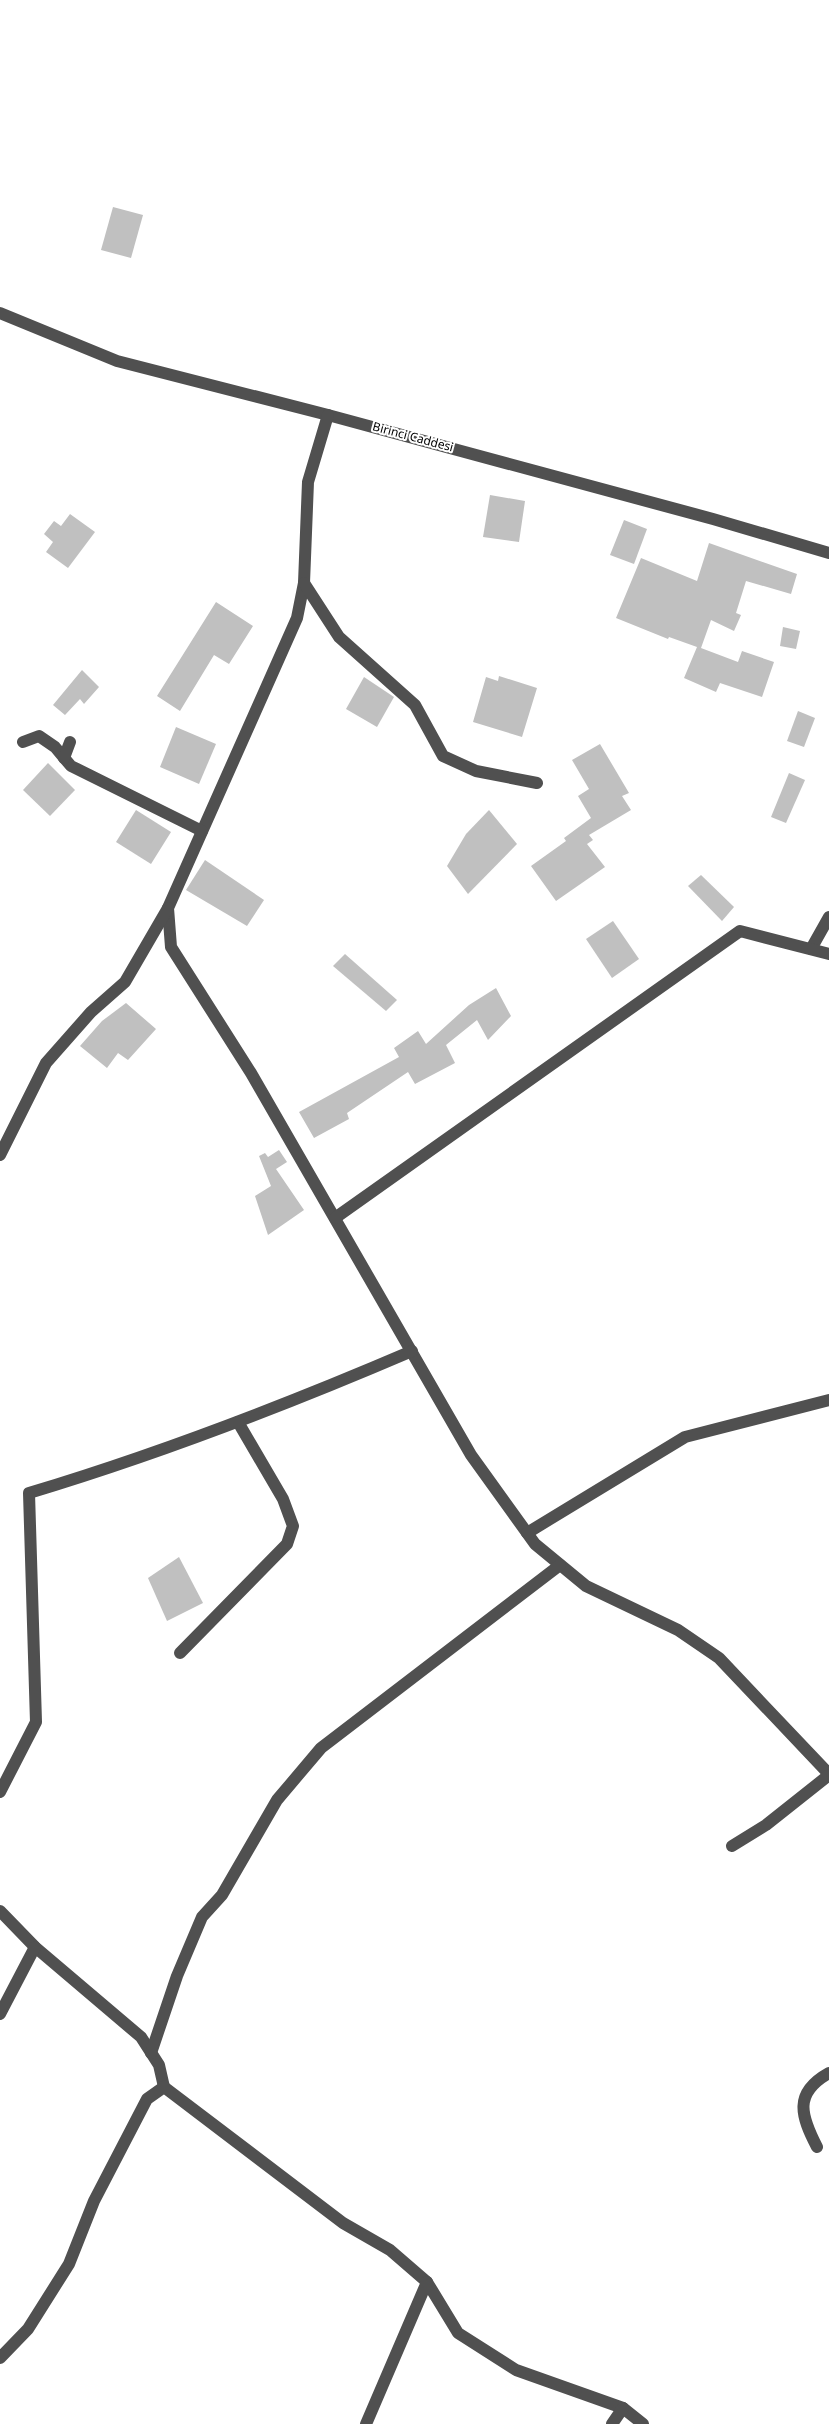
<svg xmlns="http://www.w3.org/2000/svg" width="829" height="2424" viewBox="0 0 829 2424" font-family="'Noto Sans',sans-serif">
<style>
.building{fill:#c0c0c0}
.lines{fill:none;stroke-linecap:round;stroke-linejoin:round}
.minor{stroke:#505050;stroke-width:12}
.labels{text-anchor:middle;stroke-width:4;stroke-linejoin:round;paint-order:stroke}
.street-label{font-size:12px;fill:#000;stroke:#fff}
</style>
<rect width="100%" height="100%" fill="#fff"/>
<g class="building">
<path d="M113 207 143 215 131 258 101 250Z"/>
<path d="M490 495 525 501 519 542 483 537Z"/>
<path d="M70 514 95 532 68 568 46 552 53 542 44 534 54 521 61 526Z"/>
<path d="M624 520 647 529 634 564 610 555Z"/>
<path d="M709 543 797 574 791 594 746 581 736 613 741 615 734 631 711 620 701 648 738 662 742 651 774 662 762 697 720 683 716 692 684 678 697 647 669 637 668 639 616 618 641 558 697 581Z"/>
<path d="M216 602 253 626 229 664 214 655 180 711 157 696Z"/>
<path d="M783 627 800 631 796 649 780 646Z"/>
<path d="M82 670 99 687 84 704 80 699 65 715 53 705Z"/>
<path d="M499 676 537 688 522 737 473 722 486 677 498 681Z"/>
<path d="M364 677 394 697 377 727 346 709Z"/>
<path d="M798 711 815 718 804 747 787 741Z"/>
<path d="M176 727 216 744 199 784 160 767Z"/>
<path d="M600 744 629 793 622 796 631 810 589 835 593 840 587 844 605 867 556 901 531 866 566 841 564 838 591 818 578 796 589 789 572 760Z"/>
<path d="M48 763 75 790 50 816 23 790Z"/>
<path d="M789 773 805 780 786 823 771 817Z"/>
<path d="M136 810 171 832 151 864 116 842Z"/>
<path d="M489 810 517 844 468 894 447 866 466 834Z"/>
<path d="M205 860 264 900 247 926 186 890Z"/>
<path d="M701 875 734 907 722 921 688 886Z"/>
<path d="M613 921 639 959 612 978 586 939Z"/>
<path d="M345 954 397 1000 386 1011 333 966Z"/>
<path d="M496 988 511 1016 488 1040 477 1020 446 1045 455 1063 415 1084 408 1072 347 1113 349 1119 314 1138 299 1112 399 1057 394 1048 418 1031 426 1044 469 1005Z"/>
<path d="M126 1003 156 1029 128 1060 118 1053 107 1068 80 1046 102 1021Z"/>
<path d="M279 1150 287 1162 276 1169 304 1210 268 1235 255 1196 271 1186 259 1156 265 1153 268 1157Z"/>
<path d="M179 1557 203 1603 167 1621 148 1578Z"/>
</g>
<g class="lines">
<g class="minor">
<path d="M0 313 117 361 328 415 713 519 829 553"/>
<path d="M328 415 308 482 304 583 297 618 168 908 171 947 251 1073 471 1455 535 1544 586 1586 678 1630 719 1658 829 1774"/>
<path d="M304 583 339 637 415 705 443 756 476 771 537 783"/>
<path d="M23 742 39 736 55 747 71 766 202 831"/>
<path d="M64 758 70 742"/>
<path d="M811 949 829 917"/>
<path d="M0 1155 46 1063 91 1012 125 982 168 908"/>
<path d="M335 1218 740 931 829 954"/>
<path d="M527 1533 685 1437 829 1400"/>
<path d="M180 1653 287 1544 293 1526 283 1499 238 1422"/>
<path d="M0 1792 36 1722 29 1493C159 1454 286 1405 412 1351"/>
<path d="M732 1846 766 1825 829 1775"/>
<path d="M0 1911 35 1947 141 2037 159 2065 164 2087"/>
<path d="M0 2014 35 1947"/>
<path d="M151 2053 177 1976 202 1917 222 1895 277 1800 321 1748 560 1565"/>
<path d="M817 2147C801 2116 793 2093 829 2073"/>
<path d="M0 2358 28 2329 69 2264 94 2201 147 2099 164 2087 343 2223 390 2250 427 2282 458 2333 516 2370 623 2408 643 2424"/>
<path d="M366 2424 427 2282"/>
<path d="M612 2424 623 2408"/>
</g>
</g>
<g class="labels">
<g class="street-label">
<text transform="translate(413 437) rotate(15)" y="4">Birinci Caddesi</text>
</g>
</g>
</svg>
